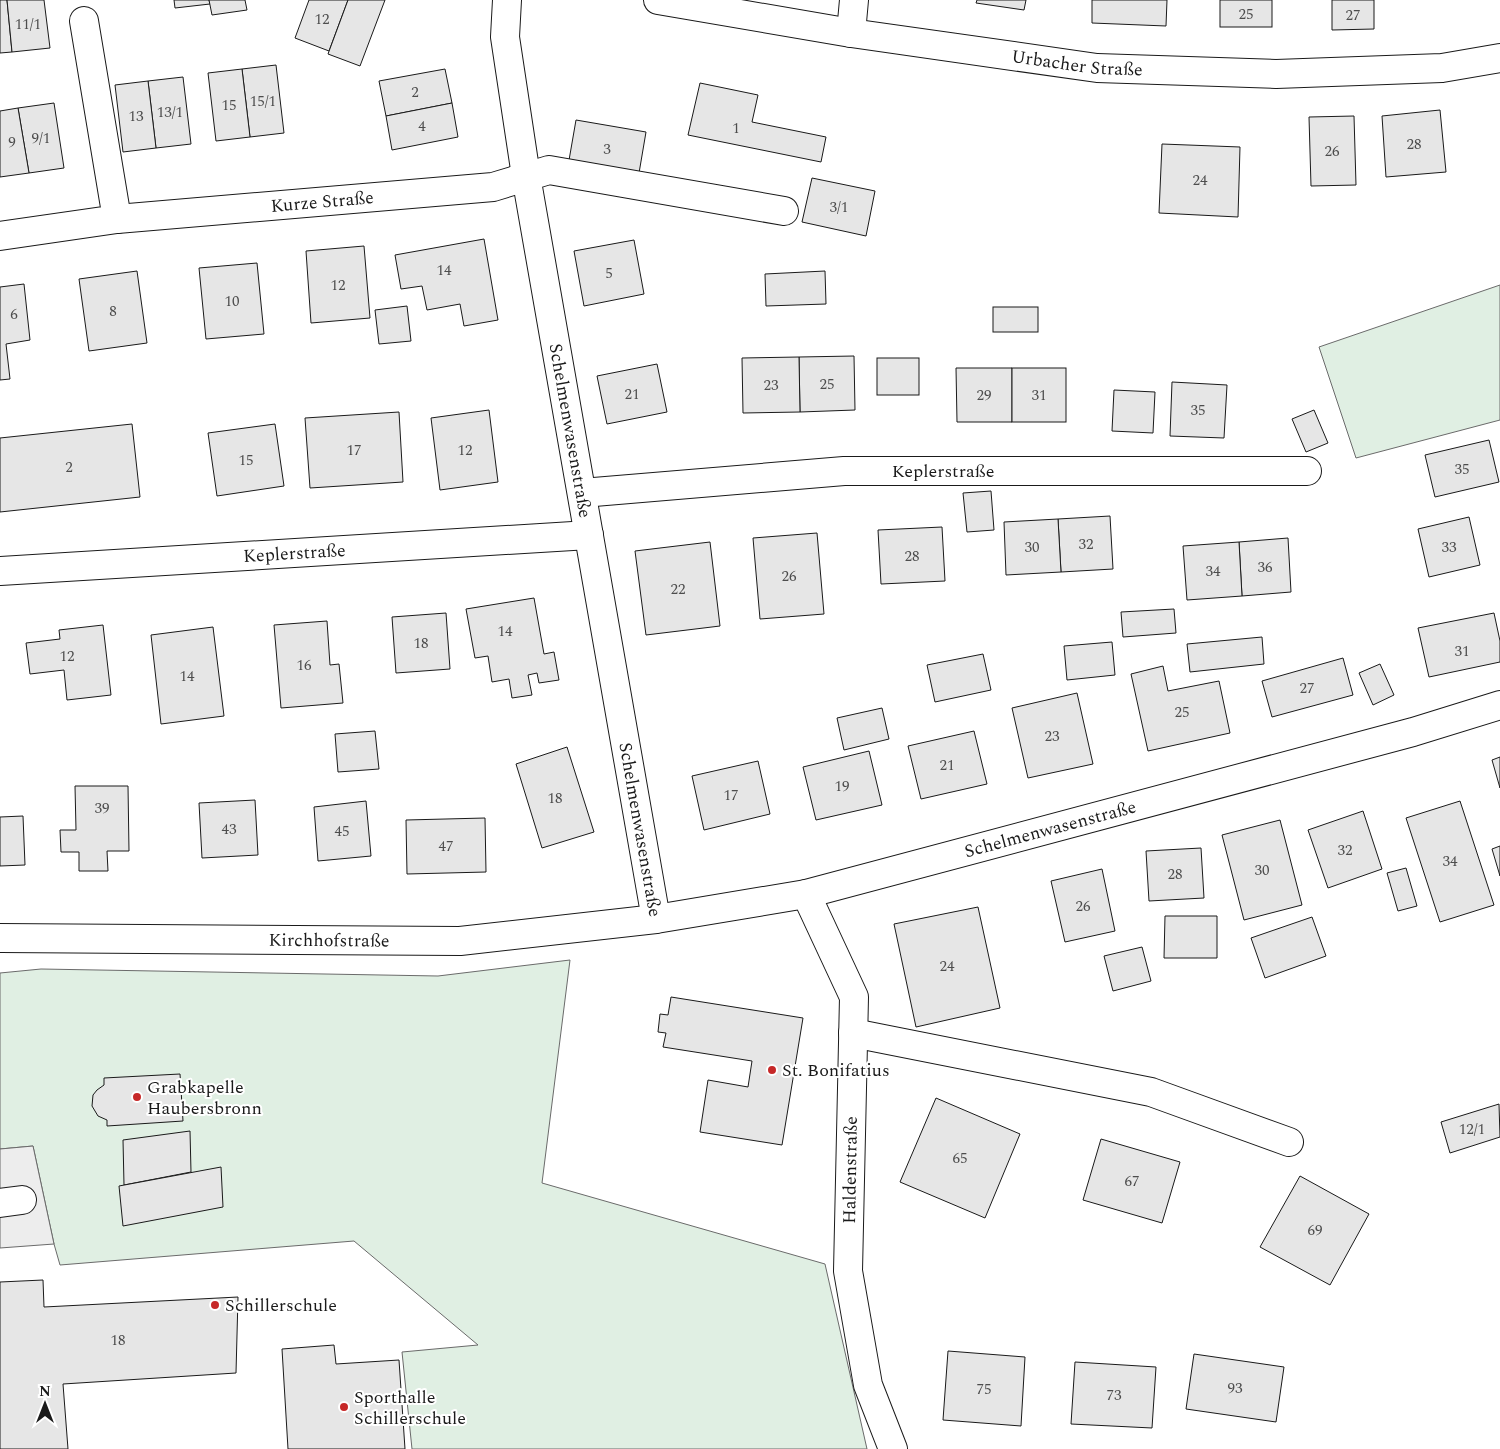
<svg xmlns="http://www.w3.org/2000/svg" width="1500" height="1449" viewBox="0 0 1500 1449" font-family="Spectral,serif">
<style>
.green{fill:#e0efe3;stroke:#6a6a6a}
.parking{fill:#ededed;stroke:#6a6a6a}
.building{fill:#e6e6e6;stroke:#1a1a1a}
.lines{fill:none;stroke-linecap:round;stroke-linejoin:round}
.minor-casing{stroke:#1a1a1a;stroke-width:30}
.minor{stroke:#fff;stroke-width:28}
.poi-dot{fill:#c62828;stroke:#fff;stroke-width:2}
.labels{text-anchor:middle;stroke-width:4;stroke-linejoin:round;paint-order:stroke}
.number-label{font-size:15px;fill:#4d4d4d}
.street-label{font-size:18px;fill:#1a1a1a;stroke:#fff}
.poi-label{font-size:18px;fill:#1a1a1a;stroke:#fff;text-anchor:start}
</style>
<rect width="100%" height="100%" fill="#fff"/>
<g class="green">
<path d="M1500 285V420L1356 458 1319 347Z"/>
<path d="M570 960 542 1183 825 1264 867 1449H412L402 1352 478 1345 354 1241 60 1265 54 1244 33 1146 0 1149V973L41 969 438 976Z"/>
</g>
<path class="parking" d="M33 1146 54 1244 0 1248V1149Z"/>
<g class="building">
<path d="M0 0H7L12 52 0 53Z"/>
<path d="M7 0H44L50 48 12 52Z"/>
<path d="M174 0H209L210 4 175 8Z"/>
<path d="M209 0H245L247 10 212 15Z"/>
<path d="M309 0H348L329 51 295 38Z"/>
<path d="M348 0H385L360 66 328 54Z"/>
<path d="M977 0H1026L1024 10 976 3Z"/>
<path d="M1092 0H1167L1166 26 1092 23Z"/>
<rect x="1220" y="0" width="52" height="27"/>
<path d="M1332 0H1374V29L1332 30Z"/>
<path d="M276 65 284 133 250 137 242 69Z"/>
<path d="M242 69 250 137 216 141 208 73Z"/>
<path d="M445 69 452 103 386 116 379 81Z"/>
<path d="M183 77 191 144 156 148 148 81Z"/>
<path d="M148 81 156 148 123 152 115 85Z"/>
<path d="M700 83 758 95 752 122 826 137 821 162 688 135Z"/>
<path d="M54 103 64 168 29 173 18 108Z"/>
<path d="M452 103 458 137 392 150 386 116Z"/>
<path d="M18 108 29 173 0 177V111Z"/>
<path d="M1440 110 1446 172 1386 177 1382 116Z"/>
<path d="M1354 116 1356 185 1311 186 1309 117Z"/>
<path d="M576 120 646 132 638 179 568 166Z"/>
<path d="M1162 144 1240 147 1238 217 1159 213Z"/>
<path d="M812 178 875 191 866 236 802 222Z"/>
<path d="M484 239 498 320 464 326 460 304 427 310 422 286 401 289 395 255Z"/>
<path d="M634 240 644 294 584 306 574 251Z"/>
<path d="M364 246 370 318 311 323 306 251Z"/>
<path d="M257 263 264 334 206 339 199 268Z"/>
<path d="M137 271 147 343 89 351 79 279Z"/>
<path d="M825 271 826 304 766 306 765 274Z"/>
<path d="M24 284 30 340 6 344 10 379 0 380V287Z"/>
<path d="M407 306 411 341 379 344 375 310Z"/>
<rect x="993" y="307" width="45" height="25"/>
<path d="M854 356 855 410 800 412 799 357Z"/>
<path d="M799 357 800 412 743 413 742 358Z"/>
<rect x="877" y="358" width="42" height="37"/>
<path d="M657 364 667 412 607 424 597 376Z"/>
<path d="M956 368H1012V422H957Z"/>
<rect x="1012" y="368" width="54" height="54"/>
<path d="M1172 382 1227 385 1224 438 1170 436Z"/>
<path d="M1114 390 1155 392 1153 433 1112 431Z"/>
<path d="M489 410 498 482 440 490 431 418Z"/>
<path d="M1314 410 1328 443 1306 452 1292 419Z"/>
<path d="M399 412 403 482 310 488 305 418Z"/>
<path d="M132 424 140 497 0 512V438Z"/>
<path d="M275 424 284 486 217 496 208 433Z"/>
<path d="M1489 440 1499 482 1435 497 1425 455Z"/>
<path d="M991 491 994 530 967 532 963 493Z"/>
<path d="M1110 516 1113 569 1061 572 1058 519Z"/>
<path d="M1469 517 1480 565 1429 577 1418 529Z"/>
<path d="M1058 519 1061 572 1006 575 1004 522Z"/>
<path d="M942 527 945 581 881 584 878 530Z"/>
<path d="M817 533 824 614 760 619 753 538Z"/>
<path d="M1288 538 1291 592 1242 596 1239 542Z"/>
<path d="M710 542 720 626 646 635 635 551Z"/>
<path d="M1239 542 1242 596 1187 600 1183 546Z"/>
<path d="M534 598 544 654 554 652 559 680 539 683 537 673 528 675 532 695 512 698 509 679 492 682 488 656 475 658 466 609Z"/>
<path d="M1174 609 1176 633 1123 637 1121 612Z"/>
<path d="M446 613 450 669 396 673 392 617Z"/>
<path d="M1494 613 1500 641V662L1429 677 1418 628Z"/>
<path d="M327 621 330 665 339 664 343 703 281 708 274 625Z"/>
<path d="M103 625 111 695 67 700 64 670 30 674 26 643 60 639 59 630Z"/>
<path d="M213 627 224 716 161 724 151 635Z"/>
<path d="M1262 637 1264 664 1190 672 1187 644Z"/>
<path d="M1112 642 1115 675 1067 680 1064 646Z"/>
<path d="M983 654 991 690 935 702 927 665Z"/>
<path d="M1343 658 1353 695 1272 717 1262 681Z"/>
<path d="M1380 664 1394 695 1373 705 1359 673Z"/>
<path d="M1163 666 1168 691 1219 681 1230 733 1148 751 1131 674Z"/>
<path d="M1077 693 1093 764 1028 778 1012 708Z"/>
<path d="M882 708 889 739 844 750 837 718Z"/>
<path d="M375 731 379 769 338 772 335 734Z"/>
<path d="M974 731 987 784 921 799 908 746Z"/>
<path d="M567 747 594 832 542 848 516 764Z"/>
<path d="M869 751 882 805 816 820 803 767Z"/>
<path d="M1500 757V788L1492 760Z"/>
<path d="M758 761 770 814 704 830 692 776Z"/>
<path d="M75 786H128L129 851H107L108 871H79V852H61L60 830H76Z"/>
<path d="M255 800 258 855 202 858 199 803Z"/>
<path d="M366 801 371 856 318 861 314 807Z"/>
<path d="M1460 801 1494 905 1440 922 1406 818Z"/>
<path d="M1363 811 1382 869 1328 888 1308 830Z"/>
<path d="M23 816 25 865 0 866V817Z"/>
<path d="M485 818 486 872 407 874 406 820Z"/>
<path d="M1280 820 1302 905 1244 920 1222 835Z"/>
<path d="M1500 846V876L1492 849Z"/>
<path d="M1201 848 1204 898 1149 901 1146 851Z"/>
<path d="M1406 868 1417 906 1398 911 1387 873Z"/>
<path d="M1102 869 1115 931 1065 942 1051 881Z"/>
<path d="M978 907 1000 1008 916 1027 894 924Z"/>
<path d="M1165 916H1217V958H1164Z"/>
<path d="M1312 917 1326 956 1265 978 1251 938Z"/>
<path d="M1142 947 1151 981 1113 991 1104 956Z"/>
<path d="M671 997 803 1018 782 1145 700 1132 708 1080 748 1087 752 1061 663 1047 666 1033 658 1032 660 1014 668 1015Z"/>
<path d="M180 1074 183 1121 107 1126V1120L98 1116 92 1106 93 1095 97 1090 104 1085V1078Z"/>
<path d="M936 1098 1020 1134 985 1218 900 1182Z"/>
<path d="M1499 1104 1500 1137 1450 1153 1441 1122Z"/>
<path d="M190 1131 191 1172 124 1185 123 1140Z"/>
<path d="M1101 1139 1180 1162 1162 1223 1083 1200Z"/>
<path d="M221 1167 223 1207 123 1226 119 1186Z"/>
<path d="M1300 1176 1369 1214 1330 1285 1260 1247Z"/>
<path d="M43 1280 44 1307 238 1297 236 1373 63 1384 68 1449H0V1282Z"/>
<path d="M334 1345 336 1364 399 1360 405 1449H288L282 1349Z"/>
<path d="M948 1351 1025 1357 1021 1426 943 1420Z"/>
<path d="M1194 1354 1284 1367 1276 1422 1186 1409Z"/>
<path d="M1075 1362 1156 1367 1152 1428 1071 1424Z"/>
</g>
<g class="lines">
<defs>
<g id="minor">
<path id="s1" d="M507 0 505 37 526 176 656 919"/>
<path id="s2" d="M658 0 851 33 1097 68 1276 74 1442 68 1500 58"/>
<path d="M851 33 854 0"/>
<path id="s3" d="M117 219 493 187 549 170 784 211"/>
<path d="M0 236 117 219 84 21"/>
<path id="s4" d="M582 493 844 471H1307"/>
<path id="s5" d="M0 571 589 535"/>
<path d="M806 894 854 997 848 1271 868 1385 893 1449"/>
<path id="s6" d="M0 938 460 941 656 919 806 894 1413 732 1500 705"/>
<path d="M853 1033 1151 1092 1289 1142"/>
<path d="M0 1203 22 1200"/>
</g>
</defs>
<use href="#minor" class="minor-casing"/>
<use href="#minor" class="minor"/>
</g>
<g class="poi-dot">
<circle cx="772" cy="1070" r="5"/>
<circle cx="137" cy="1097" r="5"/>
<circle cx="215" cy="1305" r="5"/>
<circle cx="344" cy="1407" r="5"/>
</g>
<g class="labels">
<g class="number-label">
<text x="1246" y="19">25</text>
<text x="1353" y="20">27</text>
<text x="322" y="24">12</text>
<text x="28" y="29">11/1</text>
<text x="415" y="97">2</text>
<text x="263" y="106">15/1</text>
<text x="229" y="110">15</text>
<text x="170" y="117">13/1</text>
<text x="136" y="121">13</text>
<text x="422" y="131">4</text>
<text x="736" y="133">1</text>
<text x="41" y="143">9/1</text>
<text x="12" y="147">9</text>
<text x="1414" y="149">28</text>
<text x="607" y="154">3</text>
<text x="1332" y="156">26</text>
<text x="1200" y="185">24</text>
<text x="839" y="212">3/1</text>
<text x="444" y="275">14</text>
<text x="609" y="278">5</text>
<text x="338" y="290">12</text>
<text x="232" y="306">10</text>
<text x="113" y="316">8</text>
<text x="14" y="319">6</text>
<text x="827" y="389">25</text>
<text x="771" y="390">23</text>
<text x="632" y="399">21</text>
<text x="984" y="400">29</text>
<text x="1039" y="400">31</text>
<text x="1198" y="415">35</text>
<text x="354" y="455">17</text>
<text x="465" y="455">12</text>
<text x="246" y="465">15</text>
<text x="69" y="472">2</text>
<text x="1462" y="474">35</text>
<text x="1086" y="549">32</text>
<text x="1032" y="552">30</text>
<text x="1449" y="552">33</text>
<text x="912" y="561">28</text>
<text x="1265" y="572">36</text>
<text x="1213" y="576">34</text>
<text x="789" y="581">26</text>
<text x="678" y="594">22</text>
<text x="505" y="636">14</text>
<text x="421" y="648">18</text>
<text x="1462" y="656">31</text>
<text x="67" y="661">12</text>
<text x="304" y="670">16</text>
<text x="187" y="681">14</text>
<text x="1307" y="693">27</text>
<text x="1182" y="717">25</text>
<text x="1052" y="741">23</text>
<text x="947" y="770">21</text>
<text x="842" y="791">19</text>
<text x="731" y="800">17</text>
<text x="555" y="803">18</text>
<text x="102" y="813">39</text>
<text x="229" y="834">43</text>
<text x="342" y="836">45</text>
<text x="446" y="851">47</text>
<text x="1345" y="855">32</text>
<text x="1450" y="866">34</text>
<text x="1262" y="875">30</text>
<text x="1175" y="879">28</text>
<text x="1083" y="911">26</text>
<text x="947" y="971">24</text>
<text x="1472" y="1134">12/1</text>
<text x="960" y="1163">65</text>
<text x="1132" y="1186">67</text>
<text x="1315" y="1235">69</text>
<text x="118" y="1345">18</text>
<text x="1235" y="1393">93</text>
<text x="984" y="1394">75</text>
<text x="1114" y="1400">73</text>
</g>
<g class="street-label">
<text dy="6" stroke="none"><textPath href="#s2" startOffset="424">Urbacher Straße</textPath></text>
<text dy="6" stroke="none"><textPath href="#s3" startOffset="206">Kurze Straße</textPath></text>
<text dy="6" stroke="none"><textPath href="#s1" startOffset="436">Schelmenwasenstraße</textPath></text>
<text dy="6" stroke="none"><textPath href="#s4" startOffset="362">Keplerstraße</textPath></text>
<text dy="6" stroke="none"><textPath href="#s5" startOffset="295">Keplerstraße</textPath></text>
<text dy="6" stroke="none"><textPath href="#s1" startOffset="841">Schelmenwasenstraße</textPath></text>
<text dy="6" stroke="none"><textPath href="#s6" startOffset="1062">Schelmenwasenstraße</textPath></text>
<text dy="6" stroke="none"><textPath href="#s6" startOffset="329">Kirchhofstraße</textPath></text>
<text transform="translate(850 1170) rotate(-89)" y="6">Haldenstraße</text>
</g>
<g class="poi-label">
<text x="782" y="1076">St. Bonifatius</text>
<text x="147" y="1093">Grabkapelle<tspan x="147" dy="21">Haubersbronn</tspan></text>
<text x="225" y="1311">Schillerschule</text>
<text x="354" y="1403">Sporthalle<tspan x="354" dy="21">Schillerschule</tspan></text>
</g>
</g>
<g transform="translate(45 1404)" stroke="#ffffff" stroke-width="4" paint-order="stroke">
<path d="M0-4L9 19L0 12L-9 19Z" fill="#1a1a1a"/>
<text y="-8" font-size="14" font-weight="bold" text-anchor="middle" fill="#1a1a1a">N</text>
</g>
</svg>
